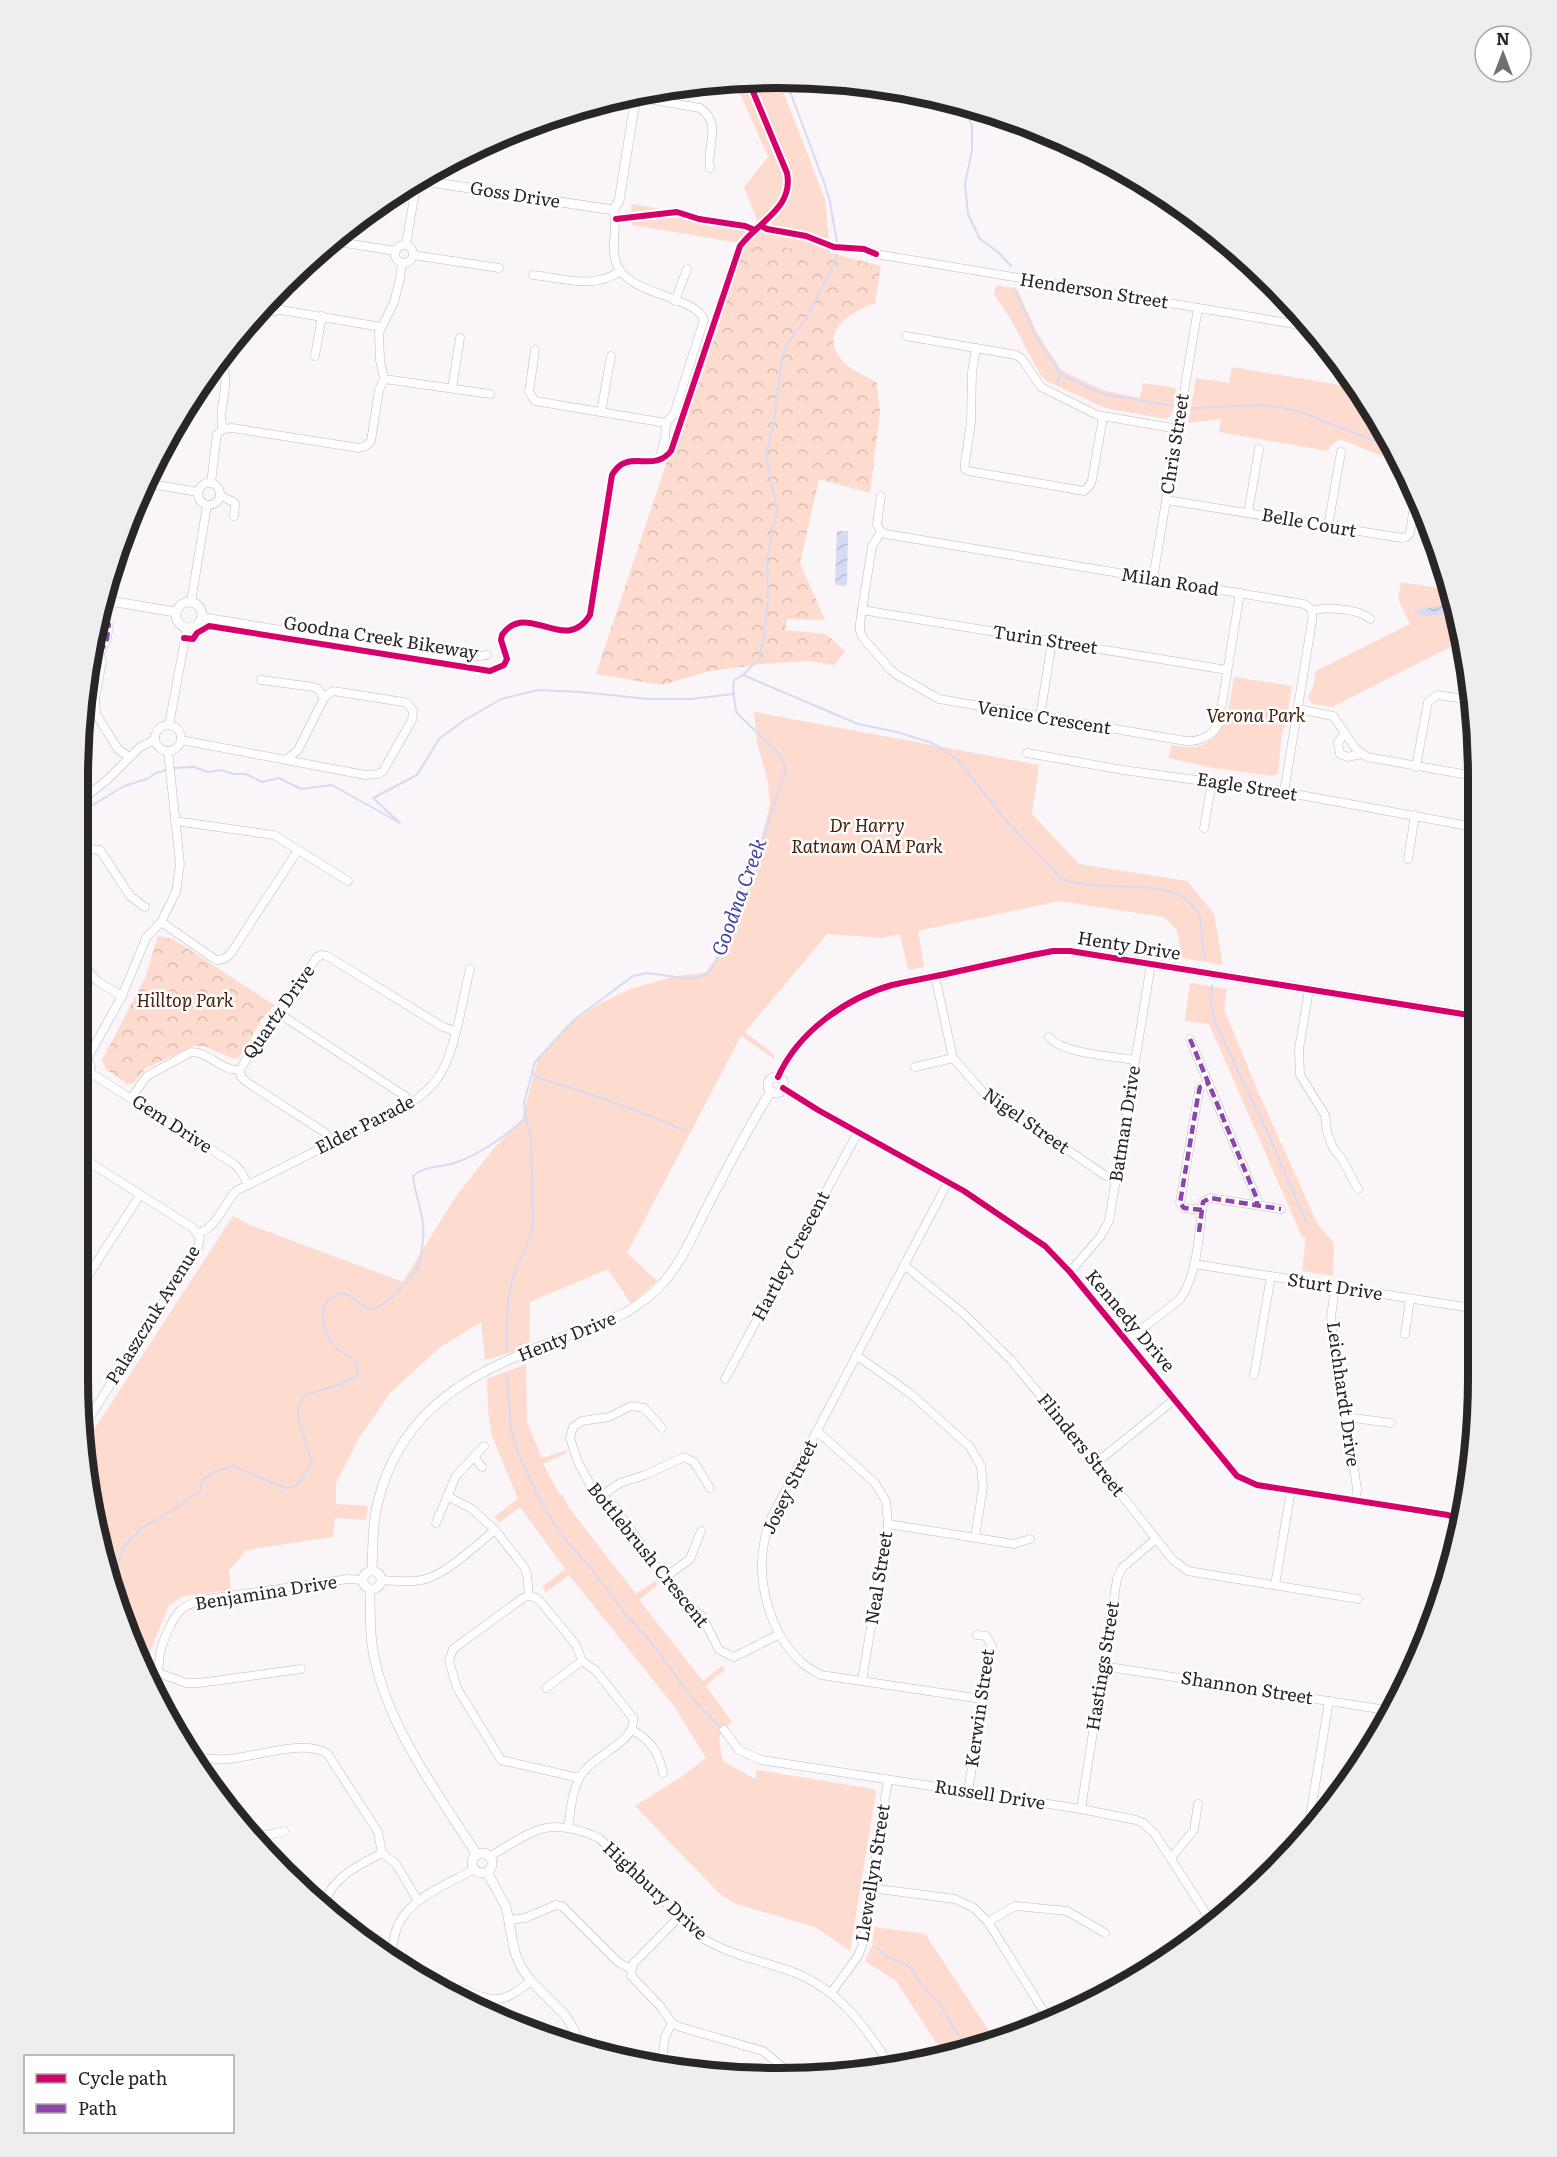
<svg xmlns="http://www.w3.org/2000/svg" width="1557" height="2157" viewBox="0 0 1557 2157" font-family="Literata,serif">
<style>
.green{fill:#fddbce}
.forest{fill:url(#forest-crowns)}
.water{fill:url(#water-waves)}
.lines{fill:none;stroke-linecap:round;stroke-linejoin:round}
.stream{stroke:#d7daf4;stroke-width:2}
.minor-casing{stroke:#bfbbbd;stroke-width:9}
.tertiary-casing{stroke:#bfbbbd;stroke-width:10}
.minor{stroke:#fefefe;stroke-width:8}
.tertiary{stroke:#fefefe;stroke-width:9}
.quiet{stroke:#8e44ad;stroke-width:4.5;stroke-dasharray:9 4.5;stroke-linecap:butt}
.cycleway-casing{stroke:#fff;stroke-width:10}
.cycleway{stroke:#d6006c;stroke-width:6}
.labels{text-anchor:middle;stroke-width:5;stroke-linejoin:round;paint-order:stroke}
.street-label{font-size:18px;fill:#292628;stroke:#fff}
.park-label{font-size:18px;font-style:italic;fill:#45200d;stroke:#fff}
.water-label{font-size:20px;font-style:italic;fill:#4242a8;stroke:#fff}
.rim{fill:none;stroke:#292628;stroke-width:8}
</style>
<defs>
<pattern id="forest-crowns" width="20" height="18" patternUnits="userSpaceOnUse" patternTransform="scale(1.5)"><rect width="20" height="18" fill="#fddbce"/><path d="M2 6a3 3 0 1 1 6 0M12 15a3 3 0 1 1 6 0" fill="none" stroke="#d9bcb1"/></pattern>
<pattern id="water-waves" width="16" height="10" patternUnits="userSpaceOnUse" patternTransform="scale(1.5)"><rect width="16" height="10" fill="#d7daf4"/><path d="M0 5q4-4 8 0t8 0" fill="none" stroke="#b9bbd1"/></pattern>
</defs>
<rect width="100%" height="100%" fill="#faf5f8"/>
<g class="green">
<path d="M779 81 825 199 830 253 796 337 667 463 740 243 632 225 631 204 759 225 744 187 768 157 735 82Z"/>
<path d="M996 285 1017 289 1037 333 1061 370 1102 390 1140 398 1143 383 1176 388 1172 415 1166 419 1105 408 1047 381 1040 374 1010 318 994 294Z"/>
<path d="M1232 367 1352 387 1404 465 1340 439 1330 446 1328 451 1219 432 1221 419 1188 423 1196 378 1229 383Z"/>
<path d="M1401 582 1450 590 1462 641 1332 707 1312 704 1308 697 1313 687 1316 671 1410 624 1398 599Z"/>
<path d="M1234 677 1292 686 1286 723 1282 733 1278 773 1274 776 1214 768 1168 758 1172 745C1179 746 1189 748 1196 747 1230 737 1228 706 1234 677Z"/>
<path d="M754 712 1039 765 1032 814 1079 864 1187 881 1214 914 1223 965 1182 958 1177 930 1164 917 1059 901 918 931 924 967 908 970 900 934 882 938 827 934 745 1032 775 1055 773 1058 741 1036 627 1253 657 1281 631 1304 608 1269 530 1302 529 1344 519 1350 485 1360 481 1322 439 1348 390 1393 359 1438 336 1483V1504L368 1506 366 1520 335 1518 333 1537 246 1550 229 1571 231 1590 184 1596 169 1605 143 1669 131 1647 102 1560 86 1442 233 1216 250 1225 403 1282 454 1199 494 1148 522 1119 538 1059 565 1027 601 1003 630 989 676 976 705 973 733 935 759 849 770 804 768 782 757 743Z"/>
<path d="M1190 983 1227 989 1224 1009 1259 1094 1318 1225 1334 1243 1333 1276 1302 1271 1306 1238 1302 1237 1209 1024 1185 1021Z"/>
<path d="M526 1364 527 1422 542 1458 566 1450 567 1453 543 1464 560 1495 562 1494 570 1509 636 1594 655 1581 658 1585 639 1600 703 1681 722 1666 725 1669 706 1686 732 1722 721 1731 719 1742 723 1761 755 1779 757 1770 873 1789 876 1792 850 1951 815 1927 736 1904 721 1895 635 1806 681 1777 706 1758 674 1706 569 1575 546 1592 542 1587 565 1569 520 1507 499 1523 494 1517 518 1499 492 1436 488 1411 487 1379Z"/>
<path d="M874 1927 925 1934 995 2040 943 2053 896 1981 865 1961 872 1946Z"/>
</g>
<g class="forest">
<path d="M740 242 830 253 881 266 875 303C844 315 815 336 848 366 856 373 869 377 877 383L880 412 870 493 819 479 800 563 825 620 787 619 785 630 826 634 845 651 834 665 810 661 762 664 710 671 662 685 596 674Z"/>
<path d="M158 936 173 939 274 1005 262 1019 239 1058 234 1059 204 1046H193L145 1069 133 1084H127L106 1069 102 1060 145 978Z"/>
</g>
<g class="water">
<path d="M837 531H848L847 584 845 586 835 585Z"/>
<path d="M1449 604 1454 605 1455 611C1443 613 1423 621 1414 610Z"/>
</g>
<g class="lines">
<g class="stream">
<path d="M783 81 791 94 824 182 830 202 837 243"/>
<path d="M964 104 972 126V150L965 184 968 214 980 239 998 252 1011 266"/>
<path d="M1014 288 1036 336 1061 374 1095 391 1114 396 1173 406"/>
<path d="M1057 383 1061 374"/>
<path d="M1193 408 1263 405 1295 410 1393 448"/>
<path d="M743 675 858 724 897 732 932 743 949 753 959 762 1008 823 1061 878C1098 896 1172 872 1197 911 1203 920 1201 932 1202 942 1203 949 1206 954 1205 960"/>
<path d="M78 814 124 786 147 779 156 773 175 768 194 767 208 772 221 770 233 774H246L262 782 279 778 301 789 332 785 400 823 373 798 417 775 439 739 463 721 501 699 538 690 581 692 648 699H691L733 694"/>
<path d="M1212 985 1211 1004 1215 1022 1272 1142 1306 1222"/>
<path d="M532 1072 539 1078C589 1093 638 1109 685 1131"/>
<path d="M507 1350C507 1326 505 1300 514 1276 520 1258 530 1242 533 1223L531 1137 526 1118 524 1103 535 1062 574 1020 633 976 647 973 691 979 708 974 715 963 746 873 761 844 786 769 780 755 736 712 733 689 734 680 743 675 759 659 763 641 768 602 767 558 777 511 766 455 774 421 782 358 787 344 807 317 835 261 837 254"/>
<path d="M507 1375 511 1429 519 1455 544 1508 562 1535 592 1570 623 1611 655 1647 693 1699 720 1727"/>
<path d="M106 1573 119 1561 123 1547 142 1528 170 1512 201 1490V1482L213 1472 232 1466 285 1488 297 1486 312 1462 299 1421 298 1408 305 1395 338 1385 358 1375C357 1349 344 1359 334 1346 326 1336 321 1320 324 1307 325 1303 328 1300 332 1297 348 1284 358 1309 372 1309 383 1309 413 1277 418 1267 421 1259 422 1248 423 1240 426 1219 415 1197 413 1176 425 1165 442 1168 457 1162 483 1153 504 1136 525 1119"/>
<path d="M877 1948 888 1958 904 1963 910 1968 926 1990 939 2003 956 2032 968 2047"/>
</g>
<defs>
<g id="minor">
<path d="M636 97 700 108C723 124 706 146 710 168"/>
<path d="M613 210C619 229 608 251 619 269 635 295 698 298 704 320L674 414 666 423 665 439 659 459"/>
<path d="M332 241 396 251"/>
<path d="M406 245 417 180"/>
<circle cx="404" cy="254" r="9"/>
<path d="M876 254 1312 327"/>
<path d="M413 255 499 268"/>
<path d="M533 275C562 278 595 290 620 271"/>
<path d="M675 301 687 269"/>
<path d="M251 322 262 313 281 310 381 327"/>
<path d="M906 336 1016 355 1022 359 1041 387 1097 415 1178 429"/>
<path d="M976 348 972 372 971 422 965 463V469L968 471 1084 491 1090 485 1092 480 1103 417"/>
<path d="M535 350 529 392 535 401 666 423"/>
<path d="M315 356 322 316"/>
<path d="M220 361C234 382 216 407 223 429"/>
<path d="M384 379 490 394"/>
<path d="M452 388 460 338"/>
<path d="M601 412 611 356"/>
<path d="M145 483 198 492"/>
<path d="M211 483 217 434 223 429 232 428 359 448 366 446 371 441 379 390 384 379 380 360 379 333 394 302 400 279 402 263"/>
<circle cx="209" cy="494" r="11"/>
<path d="M220 495 235 503 234 516"/>
<path d="M881 496 877 524 881 532 886 534 1304 604C1312 608 1313 612 1312 621L1284 792"/>
<path d="M1166 500 1402 538 1406 537 1410 533 1416 492"/>
<path d="M1248 513 1259 449"/>
<path d="M1328 526 1341 452"/>
<path d="M881 532 872 546 860 623V631L863 638 890 669 897 675 939 699 1186 741C1199 742 1215 735 1219 722L1240 593"/>
<path d="M120 548 124 535"/>
<path d="M1153 579 1198 308"/>
<path d="M191 602 207 505"/>
<path d="M862 610 1227 670"/>
<path d="M1312 611C1326 606 1360 609 1370 619"/>
<path d="M202 617 456 659 487 655"/>
<path d="M91 648 100 653 102 662 95 698 96 714 118 749 129 757"/>
<path d="M100 653 107 639 109 623"/>
<path d="M261 680 313 687 318 689 324 698"/>
<path d="M1298 709 1333 716 1356 749 1367 757 1474 776"/>
<path d="M84 717 96 714"/>
<path d="M1040 717 1052 641"/>
<circle cx="168" cy="738" r="13"/>
<path d="M169 725 187 628"/>
<path d="M1345 733 1338 742 1340 754 1348 757 1361 754"/>
<path d="M181 740 365 775 378 774 383 771 412 720 413 711 407 703 403 702 333 691 325 696 298 750 287 759"/>
<path d="M1027 753 1123 770 1284 792 1474 827"/>
<path d="M1416 767 1428 702 1437 695 1473 700"/>
<path d="M78 803 108 779 140 747 154 740"/>
<path d="M175 821 274 835 348 881"/>
<path d="M1204 828 1212 782"/>
<path d="M78 857 92 849 100 850 130 896 145 907"/>
<path d="M1408 859 1415 815"/>
<path d="M161 922 216 960 224 959 231 953 298 850"/>
<path d="M78 959 97 981 122 996"/>
<path d="M935 976 953 1058 982 1091 1106 1176 1116 1179"/>
<path d="M1309 989 1299 1049 1300 1075 1325 1115 1327 1132 1333 1148 1342 1159 1358 1189"/>
<path d="M278 1013 405 1096 409 1104"/>
<path d="M1049 1037C1063 1054 1112 1056 1135 1060"/>
<path d="M1190 1039 1257 1199V1205"/>
<path d="M87 1059 122 996 146 938 161 922 176 892 180 864 168 751"/>
<path d="M915 1067 953 1058"/>
<path d="M89 1072 234 1164 240 1170 248 1184"/>
<path d="M78 1076 87 1074 91 1066 87 1059 78 1058"/>
<path d="M783 1088 818 1110 964 1191 1045 1246 1070 1272 1237 1476 1257 1485 1448 1515 1462 1521"/>
<path d="M131 1098 147 1076 191 1052C210 1052 220 1071 240 1070"/>
<path d="M332 1142 324 1132 248 1083 241 1077 240 1070 251 1051 317 957 322 955 327 956 443 1027 455 1031"/>
<path d="M78 1155 193 1228 200 1238 198 1248 84 1426"/>
<path d="M948 1182 772 1516C769 1523 766 1530 765 1538 755 1580 770 1633 801 1662 806 1667 814 1671 821 1675L982 1699"/>
<path d="M1202 1210 1184 1208 1180 1203 1198 1096 1200 1087 1209 1083"/>
<path d="M198 1233C217 1228 223 1205 236 1191L409 1104C418 1098 427 1092 434 1083 455 1059 462 1001 470 969"/>
<path d="M1194 1264 1477 1309"/>
<path d="M904 1265 964 1314 1011 1360 1096 1463 1173 1560 1188 1571 1358 1599"/>
<path d="M1070 1272 1100 1237 1109 1221 1151 964"/>
<path d="M1335 1287 1331 1317 1332 1332 1357 1488 1356 1501"/>
<path d="M78 1291 140 1195"/>
<path d="M1405 1334 1410 1299"/>
<path d="M1127 1341 1180 1299C1198 1275 1199 1231 1203 1202L1210 1198 1281 1209"/>
<path d="M856 1355 911 1394 970 1447 981 1466 983 1487 975 1537"/>
<path d="M1254 1375 1271 1276"/>
<path d="M725 1379 858 1132"/>
<path d="M1346 1417 1391 1423"/>
<path d="M662 1428 644 1408 631 1406 609 1417 582 1421 573 1427 570 1438 578 1462 592 1488 615 1507 667 1582 687 1604 702 1616 719 1650 734 1657 778 1635"/>
<path d="M817 1431 875 1483 886 1501 888 1524 862 1681"/>
<path d="M474 1456 482 1467"/>
<path d="M1096 1463 1175 1399"/>
<path d="M447 1496 472 1509 495 1530 524 1567 527 1575 529 1596"/>
<path d="M601 1496 620 1483 645 1475 684 1457 694 1462 710 1488"/>
<path d="M436 1523 456 1476 484 1446"/>
<path d="M888 1524 1014 1544 1030 1539"/>
<path d="M664 1578 690 1559 701 1531"/>
<path d="M381 1580C396 1581 415 1583 429 1578 453 1568 475 1546 495 1530"/>
<path d="M1275 1585 1291 1490"/>
<path d="M1102 1666 1393 1711"/>
<path d="M159 1673 186 1683H199L301 1669"/>
<path d="M152 1684C160 1674 158 1666 160 1653 162 1643 173 1617 180 1611 186 1605 193 1603 201 1600L348 1579 362 1580"/>
<path d="M546 1688 582 1661"/>
<path d="M632 1730C651 1740 659 1753 663 1773"/>
<path d="M724 1730 739 1750 761 1760 1081 1809 1136 1820 1143 1823 1155 1834 1214 1926"/>
<path d="M190 1757C203 1758 216 1760 228 1759 257 1757 301 1739 327 1753L378 1832 382 1853 396 1864 418 1901"/>
<path d="M968 1791 992 1646 986 1636 977 1635"/>
<path d="M1081 1809 1117 1579 1122 1568 1156 1539"/>
<path d="M568 1828C571 1809 572 1784 585 1770 598 1754 637 1740 633 1718L596 1671 582 1661 576 1645 540 1601C534 1596 530 1595 523 1598L453 1649 449 1661 457 1688 501 1760 579 1778"/>
<path d="M1307 1834 1329 1701"/>
<path d="M256 1836 272 1834 284 1831"/>
<path d="M489 1857C533 1831 548 1815 599 1838L699 1936C732 1957 763 1960 798 1974 841 1992 867 2029 891 2067"/>
<path d="M1171 1858 1194 1830 1198 1804"/>
<path d="M871 1888 955 1899 974 1908 988 1922 1051 2023"/>
<path d="M323 1910C328 1879 357 1866 382 1853"/>
<path d="M678 1918 633 1964 631 1976 661 2007 672 2023 680 2027 763 2051 790 2073"/>
<path d="M510 1920 525 1918 556 1905 562 1906 618 1962 631 1969"/>
<path d="M988 1922 1015 1906 1067 1911 1105 1933"/>
<path d="M391 1955C393 1945 394 1932 399 1923 413 1896 449 1884 474 1869"/>
<path d="M463 1989C496 2004 503 2003 531 1981"/>
<path d="M831 1993 858 1956 862 1946 888 1780"/>
<path d="M661 2067 665 2037 672 2023"/>
</g>
<g id="tertiary">
<path d="M417 180 613 210 619 201 636 96"/>
<path d="M104 600 175 612"/>
<circle cx="189" cy="615" r="13"/>
<circle cx="776" cy="1085" r="8"/>
<path d="M778 1077C798 1032 846 998 892 985 913 980 934 977 955 972 988 965 1020 957 1053 951H1070L1475 1016"/>
<path d="M372 1570C373 1549 372 1527 377 1506 406 1378 520 1358 625 1313 638 1305 651 1296 661 1285 680 1265 692 1237 704 1213 725 1172 746 1131 771 1091"/>
<circle cx="372" cy="1580" r="9"/>
<path d="M370 1589C370 1607 370 1626 372 1645 384 1723 436 1790 477 1855"/>
<circle cx="482" cy="1863" r="10"/>
<path d="M487 1872 506 1907 515 1953 521 1967 531 1981 565 2015 574 2030 581 2048"/>
</g>
</defs>
<use href="#minor" class="minor-casing"/>
<use href="#tertiary" class="tertiary-casing"/>
<use href="#minor" class="minor"/>
<use href="#tertiary" class="tertiary"/>
<g class="quiet">
<path d="M100 653 107 639 109 623"/>
<path d="M1190 1039 1257 1199V1205"/>
<path d="M1202 1210 1184 1208 1180 1203 1198 1096 1200 1087 1209 1083"/>
<path d="M1199 1232 1203 1202 1210 1198 1281 1209"/>
</g>
<defs>
<g id="cycleway">
<path d="M616 219 677 212 699 219 745 226 755 230"/>
<path d="M761 226 767 229 806 236 834 247 864 249 876 254"/>
<path d="M184 638 193 639 197 633 209 626 490 671 504 665 507 659 501 640 502 635C527 599 565 656 590 615L612 475C628 447 653 474 671 451L740 246C758 222 794 208 787 173L749 82"/>
<path d="M778 1077C798 1032 846 998 892 985 913 980 934 977 955 972 988 965 1020 957 1053 951H1070L1475 1016"/>
<path d="M783 1088 818 1110 964 1191 1045 1246 1070 1272 1237 1476 1257 1485 1448 1515 1462 1521"/>
</g>
</defs>
<use href="#cycleway" class="cycleway-casing"/>
<use href="#cycleway" class="cycleway"/>
</g>
<g class="labels">
<g class="street-label">
<text transform="translate(515 195) rotate(9)" y="6">Goss Drive</text>
<text transform="translate(1094 291) rotate(9)" y="6">Henderson Street</text>
<text transform="translate(1175 444) rotate(-81)" y="6">Chris Street</text>
<text transform="translate(1309 523) rotate(10)" y="6">Belle Court</text>
<text transform="translate(1170 582) rotate(9)" y="6">Milan Road</text>
<text transform="translate(381 638) rotate(9)" y="6">Goodna Creek Bikeway</text>
<text transform="translate(1045 640) rotate(9)" y="6">Turin Street</text>
<text transform="translate(1044 718) rotate(9)" y="6">Venice Crescent</text>
<text transform="translate(1247 787) rotate(9)" y="6">Eagle Street</text>
<text transform="translate(1129 946) rotate(9)" y="6">Henty Drive</text>
<text transform="translate(279 1012) rotate(-55)" y="6">Quartz Drive</text>
<text transform="translate(1026 1121) rotate(35)" y="6">Nigel Street</text>
<text transform="translate(172 1124) rotate(33)" y="6">Gem Drive</text>
<text transform="translate(1125 1124) rotate(-81)" y="6">Batman Drive</text>
<text transform="translate(365 1125) rotate(-27)" y="6">Elder Parade</text>
<text transform="translate(791 1256) rotate(-62)" y="6">Hartley Crescent</text>
<text transform="translate(1335 1287) rotate(9)" y="6">Sturt Drive</text>
<text transform="translate(153 1315) rotate(-58)" y="6">Palaszczuk Avenue</text>
<text transform="translate(1130 1321) rotate(50)" y="6">Kennedy Drive</text>
<text transform="translate(567 1337) rotate(-22)" y="6">Henty Drive</text>
<text transform="translate(1343 1394) rotate(82)" y="6">Leichhardt Drive</text>
<text transform="translate(1081 1445) rotate(51)" y="6">Flinders Street</text>
<text transform="translate(790 1487) rotate(-64)" y="6">Josey Street</text>
<text transform="translate(648 1555) rotate(51)" y="6">Bottlebrush Crescent</text>
<text transform="translate(879 1578) rotate(-81)" y="6">Neal Street</text>
<text transform="translate(266 1593) rotate(-9)" y="6">Benjamina Drive</text>
<text transform="translate(1103 1666) rotate(-81)" y="6">Hastings Street</text>
<text transform="translate(1247 1688) rotate(9)" y="6">Shannon Street</text>
<text transform="translate(980 1708) rotate(-82)" y="6">Kerwin Street</text>
<text transform="translate(990 1795) rotate(9)" y="6">Russell Drive</text>
<text transform="translate(873 1873) rotate(-81)" y="6">Llewellyn Street</text>
<text transform="translate(655 1891) rotate(43)" y="6">Highbury Drive</text>
</g>
<g class="park-label">
<text x="1256" y="722">Verona Park</text>
<text x="867" y="832">Dr Harry<tspan x="867" dy="21">Ratnam OAM Park</tspan></text>
<text x="185" y="1007">Hilltop Park</text>
</g>
<g class="water-label">
<text transform="translate(739 897) rotate(-70)" y="7">Goodna Creek</text>
</g>
</g>
<path d="M0 0H1557V2157H0ZM778 88H778A690 690 0 0 1 1468 778V1378A690 690 0 0 1 778 2068H778A690 690 0 0 1 88 1378V778A690 690 0 0 1 778 88Z" fill="#eee" fill-rule="evenodd"/>
<path class="rim" d="M778 88H778A690 690 0 0 1 1468 778V1378A690 690 0 0 1 778 2068H778A690 690 0 0 1 88 1378V778A690 690 0 0 1 778 88Z"/>
<rect x="24" y="2055" width="210" height="78" fill="#ffffff" stroke="#a9a8a9" stroke-width="1.5"/>
<rect x="36" y="2074" width="30" height="9" fill="#d6006c" stroke="#a9a8a9" stroke-width="1.5"/>
<text x="78" y="2085" font-size="18" fill="#292628">Cycle path</text>
<rect x="36" y="2104" width="30" height="9" fill="#8e44ad" stroke="#a9a8a9" stroke-width="1.5"/>
<text x="78" y="2115" font-size="18" fill="#292628">Path</text>
<g transform="translate(1503 54)"><circle r="28" fill="#ffffff" stroke="#a9a8a9" stroke-width="1.5"/>
<path d="M0-4.5L10 22L0 15L-10 22Z" fill="#726e71"/>
<text y="-9" font-size="16" font-weight="bold" text-anchor="middle" fill="#292628">N</text>
</g>
</svg>
